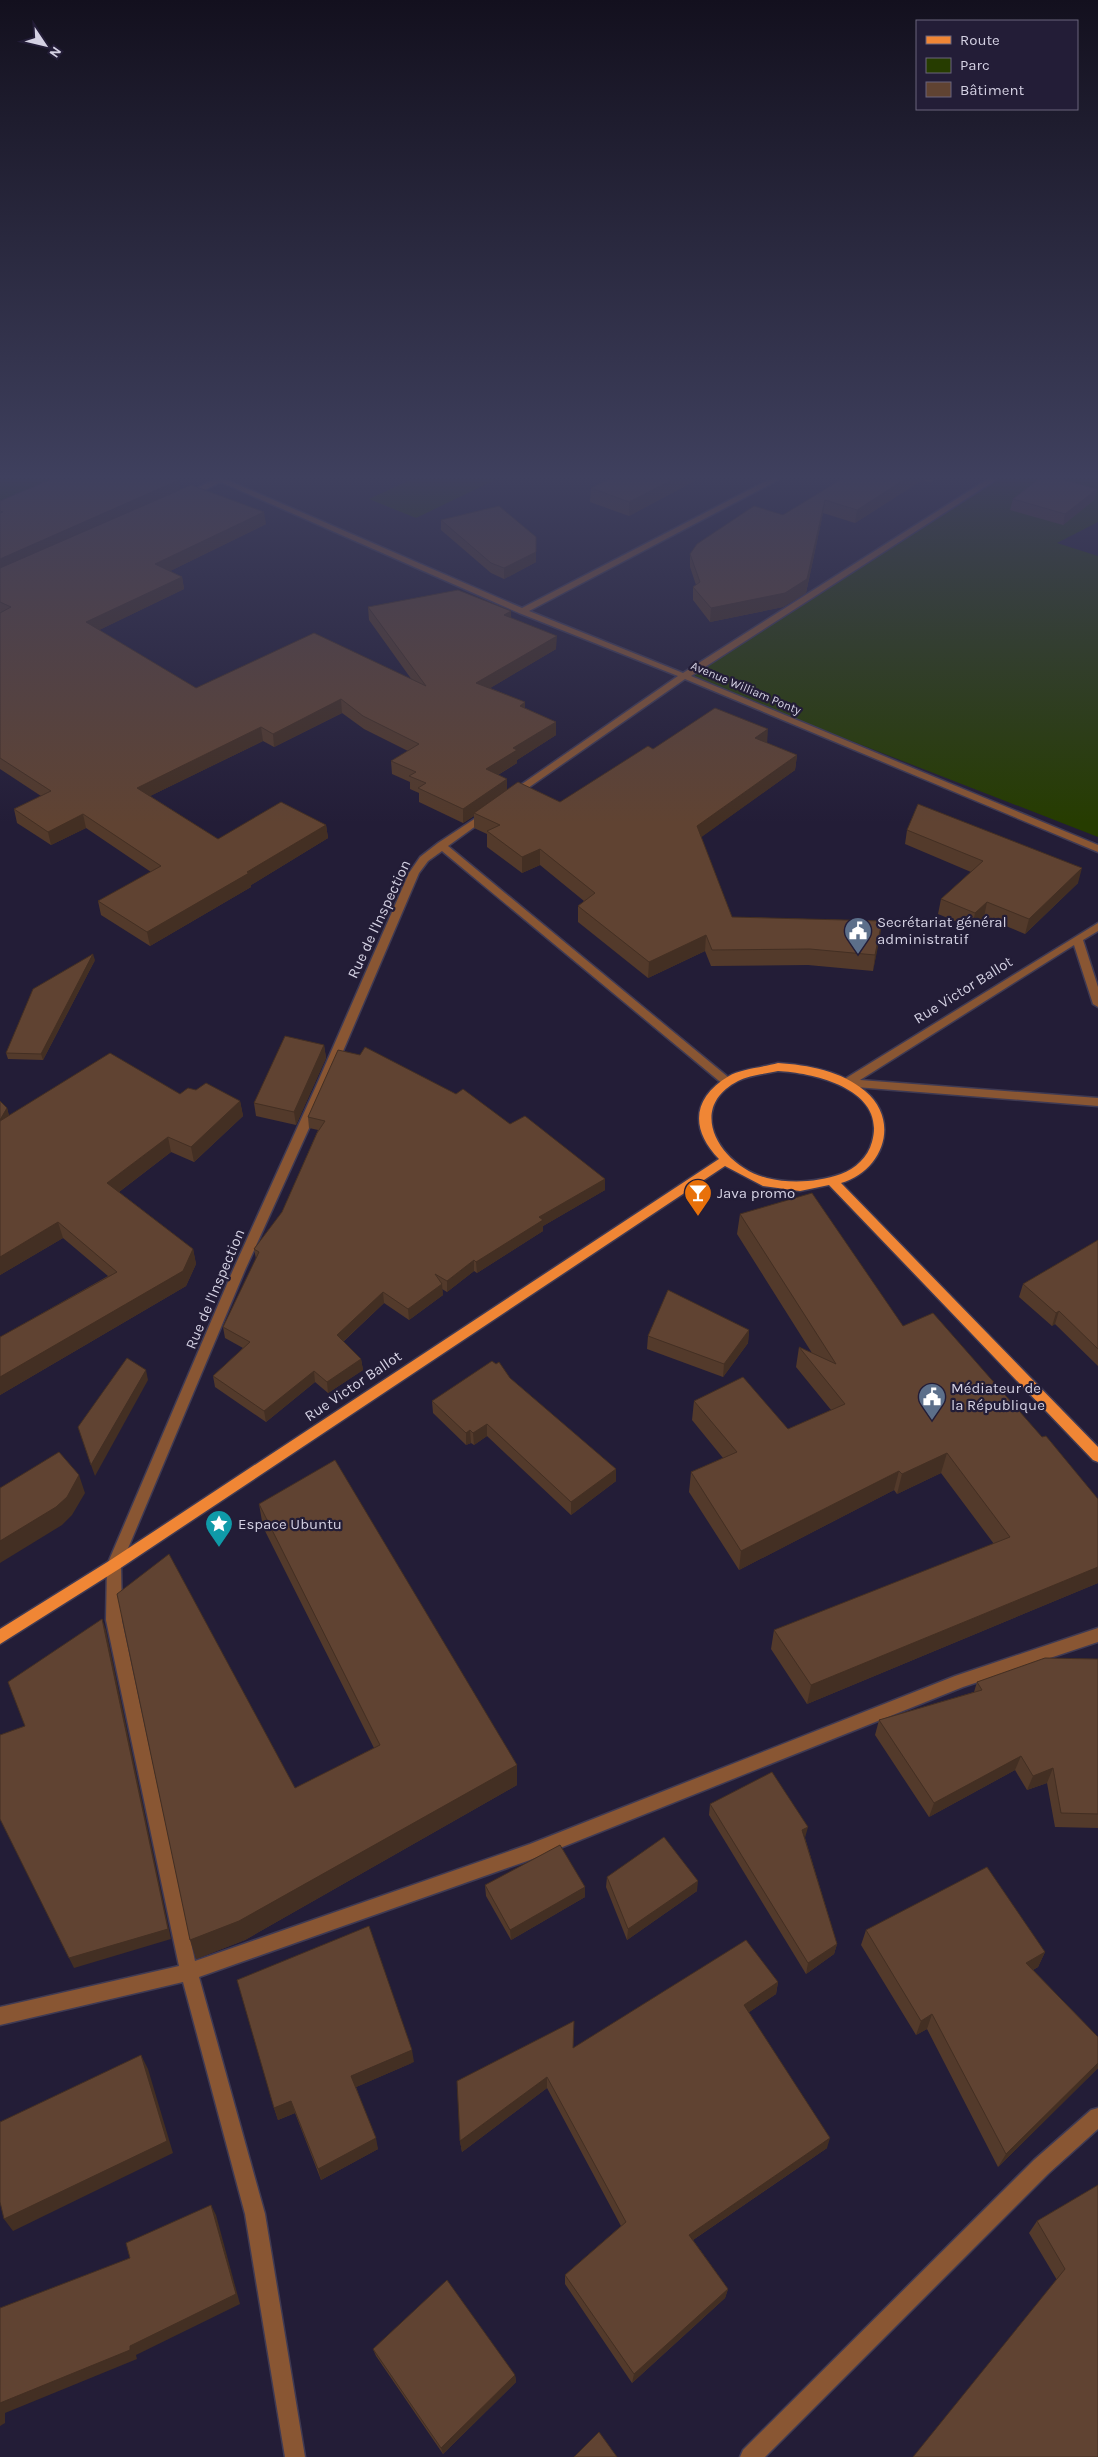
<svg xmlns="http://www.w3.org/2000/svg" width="1098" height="2457" viewBox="0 0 1098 2457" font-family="Karla,sans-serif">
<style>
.green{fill:#263c00}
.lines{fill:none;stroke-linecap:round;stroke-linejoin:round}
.minor-casing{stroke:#3f3a53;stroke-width:3}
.major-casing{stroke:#3f3a53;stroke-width:3}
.minor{fill:#895633;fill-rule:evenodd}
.major{fill:#f08635;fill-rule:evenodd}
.wall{fill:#533a2b}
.shaded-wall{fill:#432f23}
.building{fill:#604332;stroke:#432f23}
.labels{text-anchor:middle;stroke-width:4.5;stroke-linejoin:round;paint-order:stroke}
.far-street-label{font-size:12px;fill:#d4d1e3;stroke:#231d37}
.street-label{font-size:15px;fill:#d4d1e3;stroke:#231d37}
.poi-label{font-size:15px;fill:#d4d1e3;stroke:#231d37;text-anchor:start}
</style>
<rect width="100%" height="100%" fill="#231d37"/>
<g class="green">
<path d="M0 479H77L0 507Z"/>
<path d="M412 479H497L416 518 369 499Z"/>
<path d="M996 479H1098V522L1057 543 1098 556V837L684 676Z"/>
</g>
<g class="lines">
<defs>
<g id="minor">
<path d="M215 479H225L522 608 770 479H780L529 611 683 673 988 479H997L691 676 1098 845V852L685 679 515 797H509V793L678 676 519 613 221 482 190 497 183 495Z"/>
<path d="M488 810 491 811V815L448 846 734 1082 728 1086 724 1085 442 851 428 861 419 873 329 1084 245 1270 121 1565 122 1620 195 1961 530 1844 955 1676 1098 1628V1642L963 1687 530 1860 199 1977 265 2214 305 2457H285L245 2214 183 1982 0 2025V2007L179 1966 106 1620 107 1565 233 1270 317 1084 409 873 420 857 438 843Z"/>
<path d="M1098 923V931L1083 940 1098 987V1007L1093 1004 1074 945 860 1080 1098 1098V1106L843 1086 841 1083 843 1080Z"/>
<path d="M1098 2108V2129L1048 2174 765 2457H740L743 2450 1034 2160 1091 2110Z"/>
</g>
<path id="major" d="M778 1063C808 1065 842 1071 865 1091 901 1121 883 1171 841 1183L1098 1447V1462L1093 1460 829 1185 800 1191 763 1186 725 1166 119 1569 0 1644V1629L109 1561 719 1159C690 1129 692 1098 729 1076 740 1069 765 1067 778 1063ZM778 1071C816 1073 887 1090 872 1142 868 1157 855 1169 841 1174 818 1182 791 1184 767 1178 722 1167 684 1109 738 1081 749 1075 766 1074 778 1071Z"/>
</defs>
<use href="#minor" class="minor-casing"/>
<use href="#major" class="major-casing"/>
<use href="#minor" class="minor"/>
<use href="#major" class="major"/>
</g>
<g class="wall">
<path d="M698 479 629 516 590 502 591 488Z"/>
<path d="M842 479H935L931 483 922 480 855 523 823 513 806 593 783 607 710 622 693 600V587L696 585 690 567V554L783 515Z"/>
<path d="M71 480H179L180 489 266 524 170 571 182 577 184 589 99 630 196 688 412 680 369 620 368 607 511 611V618L556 649 490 688 525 702V708L556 722V735L517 760V763L498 775 507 789 560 802 653 749 767 743 797 755 795 770 701 837 732 917 882 921 873 971 808 965 711 966 705 951 648 978 578 922V906L584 901 540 865 522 873 487 847V834L474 828V816L463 823 419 802V793L410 789V782L392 774 391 761 408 751 364 729 342 713 274 747 263 741 150 796 218 839 326 825 328 838 251 885V887L150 946 101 915 98 901 151 872 86 828 51 845 17 823 14 809 41 796 0 769V501Z"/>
<path d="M1097 489 1094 500 1063 525 1010 510 1013 499Z"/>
<path d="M441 520 536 537V562L504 579 491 573 441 530Z"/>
<path d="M907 830 1078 883 1025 934 984 917 972 928 938 914 941 899 971 872 905 844Z"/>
<path d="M95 960 43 1060 8 1059 6 1053Z"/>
<path d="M324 1045 326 1058 296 1125 256 1116 254 1103Z"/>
<path d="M180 1094 240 1101 243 1116 194 1162 171 1152 119 1192 193 1249 196 1264 186 1286 0 1395V1337L108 1276 63 1238 0 1275 7 1108 9 1116Z"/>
<path d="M308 1117 510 1124 605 1179V1190L543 1226V1231L477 1273 474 1271 447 1292 442 1289 443 1295 409 1320 384 1303 343 1342 361 1359 363 1370 328 1393 315 1382 266 1422 215 1387 213 1376 243 1348 225 1338 223 1327 256 1259 254 1249 282 1212 318 1130 309 1128Z"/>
<path d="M740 1214 903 1326 1042 1437 1098 1499V1583L807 1704 771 1649 774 1630 994 1544 941 1473 897 1494 894 1490 739 1570 689 1492 691 1472 723 1458 692 1420 694 1401 788 1429 831 1410 796 1367 799 1347 812 1353 737 1234Z"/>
<path d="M1098 1240V1366L1055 1324 1052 1326 1019 1297 1023 1284Z"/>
<path d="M749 1330 748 1343 723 1377 647 1349 648 1336Z"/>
<path d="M510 1378 616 1469V1481L571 1515 487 1436 474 1445 471 1443 466 1445 433 1413 432 1401Z"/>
<path d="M259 1504 517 1765V1785L245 1940 196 1959 295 1788 374 1748 263 1527Z"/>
<path d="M1098 1659V1828L1055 1827 1047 1783 1027 1790 1015 1770 929 1817 875 1735 879 1720 974 1692 977 1682Z"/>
<path d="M710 1804 805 1838 837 1944 834 1954 806 1974 709 1815Z"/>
<path d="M607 1877 697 1891 627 1940 606 1887Z"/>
<path d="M485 1885 585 1897 511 1940 486 1896Z"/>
<path d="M866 1930 1045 1952 1038 1967 1033 1970 1098 2037V2068L998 2167 927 2029 916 2035 861 1945Z"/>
<path d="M778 1982 776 1994 749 2012 827 2148 693 2240 728 2289 725 2298 632 2383 565 2284V2275L621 2226 547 2088 462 2152 460 2141 573 2048Z"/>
<path d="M414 2062 356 2087 378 2149 321 2180 295 2113 278 2120 274 2108Z"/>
<path d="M1098 2185V2457L1057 2280 1029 2233 1037 2221Z"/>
<path d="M373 2349 515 2375 516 2382 443 2454 376 2356Z"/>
</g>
<g class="shaded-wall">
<path d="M674 479H698L629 516V502Z"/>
<path d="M905 479H922V480L855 523 857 510Z"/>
<path d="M179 480 181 492 0 573V559Z"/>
<path d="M1097 489 1094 500 1063 525 1065 514Z"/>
<path d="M825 500 823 513 806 593 783 607 710 622 711 608Z"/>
<path d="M264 512 266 524 158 577 155 564Z"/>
<path d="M536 552V562L504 579V568Z"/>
<path d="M182 577 184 589 89 635 86 622Z"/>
<path d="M511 611V624L504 615Z"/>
<path d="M557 636 556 649 477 696 476 683Z"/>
<path d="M341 699 342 713 274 747 273 734Z"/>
<path d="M525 702V716L520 706Z"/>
<path d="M556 722V735L517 760V763L486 782V769L513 748Z"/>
<path d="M261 727 263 741 140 801 137 788Z"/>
<path d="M768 729 767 745 755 738Z"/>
<path d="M797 755 795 770 696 841 697 826Z"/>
<path d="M507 779V792L474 813V816L463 823V809Z"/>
<path d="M83 814 86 828 51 845 48 832Z"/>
<path d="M326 825 328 838 251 885V887L150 946 147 932Z"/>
<path d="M540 849V865L522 873V857Z"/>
<path d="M1082 868 1078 883 1025 934 1029 919Z"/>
<path d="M987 902 984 917 972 928 975 913Z"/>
<path d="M882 921 880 937 873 971 875 955Z"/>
<path d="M706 935 705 951 648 978 649 962Z"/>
<path d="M93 954 95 960 43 1060 41 1054Z"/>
<path d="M324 1045 326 1058 296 1125 294 1112Z"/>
<path d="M240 1101 243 1116 194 1162 191 1147Z"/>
<path d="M7 1108 11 1123 0 1125V1120Z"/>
<path d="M168 1137 171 1152 111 1198 107 1183Z"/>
<path d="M605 1179V1190L543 1226V1231L477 1273 476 1262 539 1217Z"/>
<path d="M58 1222 63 1238 0 1275V1257Z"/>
<path d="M193 1249 196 1264 186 1286 0 1395V1377Z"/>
<path d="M474 1260V1271L447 1292V1281Z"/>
<path d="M442 1284 443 1295 409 1320 408 1309Z"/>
<path d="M383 1292 384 1303 338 1346 337 1335Z"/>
<path d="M1059 1311 1055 1324 1052 1326 1056 1313Z"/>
<path d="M749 1330 748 1343 723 1377 724 1364Z"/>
<path d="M361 1359 363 1370 328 1393 327 1382Z"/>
<path d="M146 1370 148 1380 95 1476 91 1465Z"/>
<path d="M314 1371 315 1382 266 1422 264 1411Z"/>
<path d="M487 1424V1436L474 1445 473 1433Z"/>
<path d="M470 1430 471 1443 466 1445V1433Z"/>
<path d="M947 1453 941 1473 897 1494 902 1474Z"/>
<path d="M616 1469V1481L571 1515V1502Z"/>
<path d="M899 1471 894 1490 739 1570 741 1551Z"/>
<path d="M79 1475 85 1493 72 1515 62 1525 0 1563V1541Z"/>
<path d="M1098 1567V1583L807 1704 811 1685Z"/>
<path d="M102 1619 106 1630 171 1939 74 1968 69 1958Z"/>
<path d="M1021 1756 1015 1770 929 1817 934 1803Z"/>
<path d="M517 1765V1785L245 1940 196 1959 190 1940Z"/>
<path d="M1053 1768 1047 1783 1027 1790 1033 1776Z"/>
<path d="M808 1827 805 1838 802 1830Z"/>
<path d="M698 1881 697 1891 627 1940 628 1929Z"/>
<path d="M585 1887V1897L511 1940 510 1930Z"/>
<path d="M837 1944 834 1954 806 1974 808 1963Z"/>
<path d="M1045 1952 1038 1967 1019 1977 1026 1963Z"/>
<path d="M778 1982 776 1994 742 2017 744 2005Z"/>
<path d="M932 2014 927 2029 916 2035 921 2021Z"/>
<path d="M412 2050 414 2062 354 2088 351 2076Z"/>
<path d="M141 2055 148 2069 173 2153 13 2231 4 2219Z"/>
<path d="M1098 2063V2068L998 2167 1006 2154Z"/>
<path d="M547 2077V2088L462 2152 460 2141Z"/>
<path d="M291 2101 295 2113 278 2120 274 2108Z"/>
<path d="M376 2138 378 2149 321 2180 318 2169Z"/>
<path d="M830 2138 827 2148 687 2244 689 2235Z"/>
<path d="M211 2205 216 2215 240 2304 136 2355 137 2359 5 2413V2423L0 2426V2403L130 2346Z"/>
<path d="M728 2289 725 2298 632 2383 634 2374Z"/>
<path d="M515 2375 516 2382 443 2454 441 2448Z"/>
</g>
<g class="building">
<path d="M52 479H68L71 480 74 479H176L179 480 0 559V513L3 512 0 511V501Z"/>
<path d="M609 479H674L629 502 591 488Z"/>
<path d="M842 479H905L857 510 825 500 807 579 785 593 711 608 693 587 700 582 690 554 697 544 754 506 783 515Z"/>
<path d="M1039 479H1061L1097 489 1065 514 1013 499Z"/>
<path d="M191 485 264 512 155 564 182 577 86 622 196 688 314 633 426 686 368 607 458 590 511 611 504 615 557 636 476 683 525 702 520 706 556 722 513 748 517 750 486 769 507 779 463 809 418 788 426 783 409 776 416 772 391 761 419 744 363 716 341 699 273 734 261 727 137 788 218 839 281 802 326 825 247 872 249 873 147 932 98 901 161 866 83 814 48 832 14 809 51 791 0 758V613L11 607 0 602V568Z"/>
<path d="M499 506 536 537V552L504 568 491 563 441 520Z"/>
<path d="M715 708 768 729 755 738 797 755 697 826 732 917 882 921 875 955 810 949 712 950 706 935 649 962 578 906 595 893 540 849 522 857 487 831 500 825 474 813 518 782 560 802 648 746 653 749Z"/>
<path d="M918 804 1082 868 1029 919 987 902 975 913 941 899 983 861 907 830Z"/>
<path d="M93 954 41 1054 6 1053 33 989Z"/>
<path d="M285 1036 324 1045 294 1112 254 1103Z"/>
<path d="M365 1047 456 1094 463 1089 510 1124 525 1116 605 1179 539 1217 543 1220 476 1262 474 1260 447 1281 435 1274 442 1284 408 1309 383 1292 337 1335 361 1359 327 1382 314 1371 264 1411 213 1376 250 1342 223 1327 259 1252 254 1249 282 1212 317 1133 325 1121 308 1117 338 1050 360 1055Z"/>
<path d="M110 1053 180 1094 188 1088 196 1090 206 1083 240 1101 191 1147 168 1137 107 1183 193 1249 183 1271 0 1377V1337L117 1272 58 1222 0 1257V1121Z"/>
<path d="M0 1101 7 1108 0 1120Z"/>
<path d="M812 1193 903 1326 933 1313 1042 1437 1046 1436 1098 1499V1567L811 1685 774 1630 1010 1537 947 1453 902 1474 899 1471 741 1551 691 1472 737 1452 694 1401 743 1377 788 1429 845 1404 799 1347 836 1364 740 1214Z"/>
<path d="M1098 1240V1349L1059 1311 1056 1313 1023 1284Z"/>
<path d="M668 1290 749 1330 724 1364 648 1336Z"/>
<path d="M127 1358 146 1370 91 1465 78 1427Z"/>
<path d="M492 1361 496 1364 499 1362 510 1378 616 1469 571 1502 487 1424 473 1433 470 1430 466 1433 432 1401Z"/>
<path d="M59 1452 79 1475 67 1497 56 1507 0 1541V1488Z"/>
<path d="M335 1460 517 1765 239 1921 190 1940 117 1594 169 1554 295 1788 380 1745 259 1504Z"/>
<path d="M102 1619 168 1929 69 1958 0 1819V1735L25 1726 8 1682Z"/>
<path d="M1045 1658 1098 1659V1814L1061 1813 1053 1768 1033 1776 1021 1756 934 1803 879 1720 982 1690 977 1682Z"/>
<path d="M772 1772 808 1827 802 1830 837 1944 808 1963 710 1804Z"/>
<path d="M664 1837 698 1881 628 1929 607 1877Z"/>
<path d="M560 1845 585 1887 510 1930 485 1885Z"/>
<path d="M987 1867 1045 1952 1026 1963 1098 2037V2063L1006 2154 932 2014 921 2021 866 1930Z"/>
<path d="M369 1926 412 2050 351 2076 376 2138 318 2169 291 2101 274 2108 237 1980Z"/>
<path d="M746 1940 778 1982 744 2005 830 2138 689 2235 728 2289 634 2374 565 2275 626 2222 547 2077 460 2141 457 2081 574 2021 573 2048Z"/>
<path d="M141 2055 167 2141 4 2219 0 2202V2122Z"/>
<path d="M1098 2185V2457H913L1065 2269 1037 2221Z"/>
<path d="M211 2205 236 2294 130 2346V2350L0 2403V2308L130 2258 126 2243Z"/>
<path d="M447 2280 515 2375 441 2448 373 2349Z"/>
<path d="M599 2432 617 2457H574Z"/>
</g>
<linearGradient id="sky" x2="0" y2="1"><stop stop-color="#13101e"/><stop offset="0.58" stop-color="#3f405e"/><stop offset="1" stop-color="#3f405e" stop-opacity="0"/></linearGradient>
<rect width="1098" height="823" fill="url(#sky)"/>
<defs>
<symbol id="civic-pin" viewBox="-11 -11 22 30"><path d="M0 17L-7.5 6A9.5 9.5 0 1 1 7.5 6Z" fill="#5c6f8a" stroke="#231d37"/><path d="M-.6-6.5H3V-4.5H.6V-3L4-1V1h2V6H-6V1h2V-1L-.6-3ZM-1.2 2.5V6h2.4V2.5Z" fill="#fff"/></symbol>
<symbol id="bar-pin" viewBox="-11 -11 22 30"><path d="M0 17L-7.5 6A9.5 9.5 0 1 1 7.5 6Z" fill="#e8710a" stroke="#231d37"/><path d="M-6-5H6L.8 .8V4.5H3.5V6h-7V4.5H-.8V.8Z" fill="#fff"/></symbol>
<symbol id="sight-pin" viewBox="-11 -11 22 30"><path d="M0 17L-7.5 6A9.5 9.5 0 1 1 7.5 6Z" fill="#0f9aa8" stroke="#231d37"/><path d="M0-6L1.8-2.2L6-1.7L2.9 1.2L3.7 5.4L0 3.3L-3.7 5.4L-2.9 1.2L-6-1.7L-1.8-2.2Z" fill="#fff"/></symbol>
</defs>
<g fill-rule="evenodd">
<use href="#civic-pin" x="842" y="915" width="32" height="43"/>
<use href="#bar-pin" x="682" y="1177" width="32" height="43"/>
<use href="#civic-pin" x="916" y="1381" width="32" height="43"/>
<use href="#sight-pin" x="203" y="1508" width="32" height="43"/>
</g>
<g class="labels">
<g class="far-street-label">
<text transform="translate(746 688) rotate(23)" y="4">Avenue William Ponty</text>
</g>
<g class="street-label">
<text transform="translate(379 919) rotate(-65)" y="5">Rue de l'Inspection</text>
<text transform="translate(963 990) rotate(-32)" y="5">Rue Victor Ballot</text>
<text transform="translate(215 1289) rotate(-67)" y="5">Rue de l'Inspection</text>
<text transform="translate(353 1386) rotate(-34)" y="5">Rue Victor Ballot</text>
</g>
<g class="poi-label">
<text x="877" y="927">Secrétariat général<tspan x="877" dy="17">administratif</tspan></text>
<text x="717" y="1198">Java promo</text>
<text x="951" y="1393">Médiateur de<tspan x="951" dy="17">la République</tspan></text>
<text x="238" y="1529">Espace Ubuntu</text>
</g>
</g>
<rect x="916" y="20" width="162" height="90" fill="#231d37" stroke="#6a657c"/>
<rect x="926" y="36" width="25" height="8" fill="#f08635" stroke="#6a657c"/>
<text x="960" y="45" font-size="15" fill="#d4d1e3">Route</text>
<rect x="926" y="58" width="25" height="15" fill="#263c00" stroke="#6a657c"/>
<text x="960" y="70" font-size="15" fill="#d4d1e3">Parc</text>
<rect x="926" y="82" width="25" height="15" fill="#604332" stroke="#6a657c"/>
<text x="960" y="95" font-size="15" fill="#d4d1e3">Bâtiment</text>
<g transform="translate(45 45) rotate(125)" stroke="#231d37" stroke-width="4" paint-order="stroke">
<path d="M0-4L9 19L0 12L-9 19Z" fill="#d4d1e3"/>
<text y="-8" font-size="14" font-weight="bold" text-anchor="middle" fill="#d4d1e3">N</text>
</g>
</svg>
